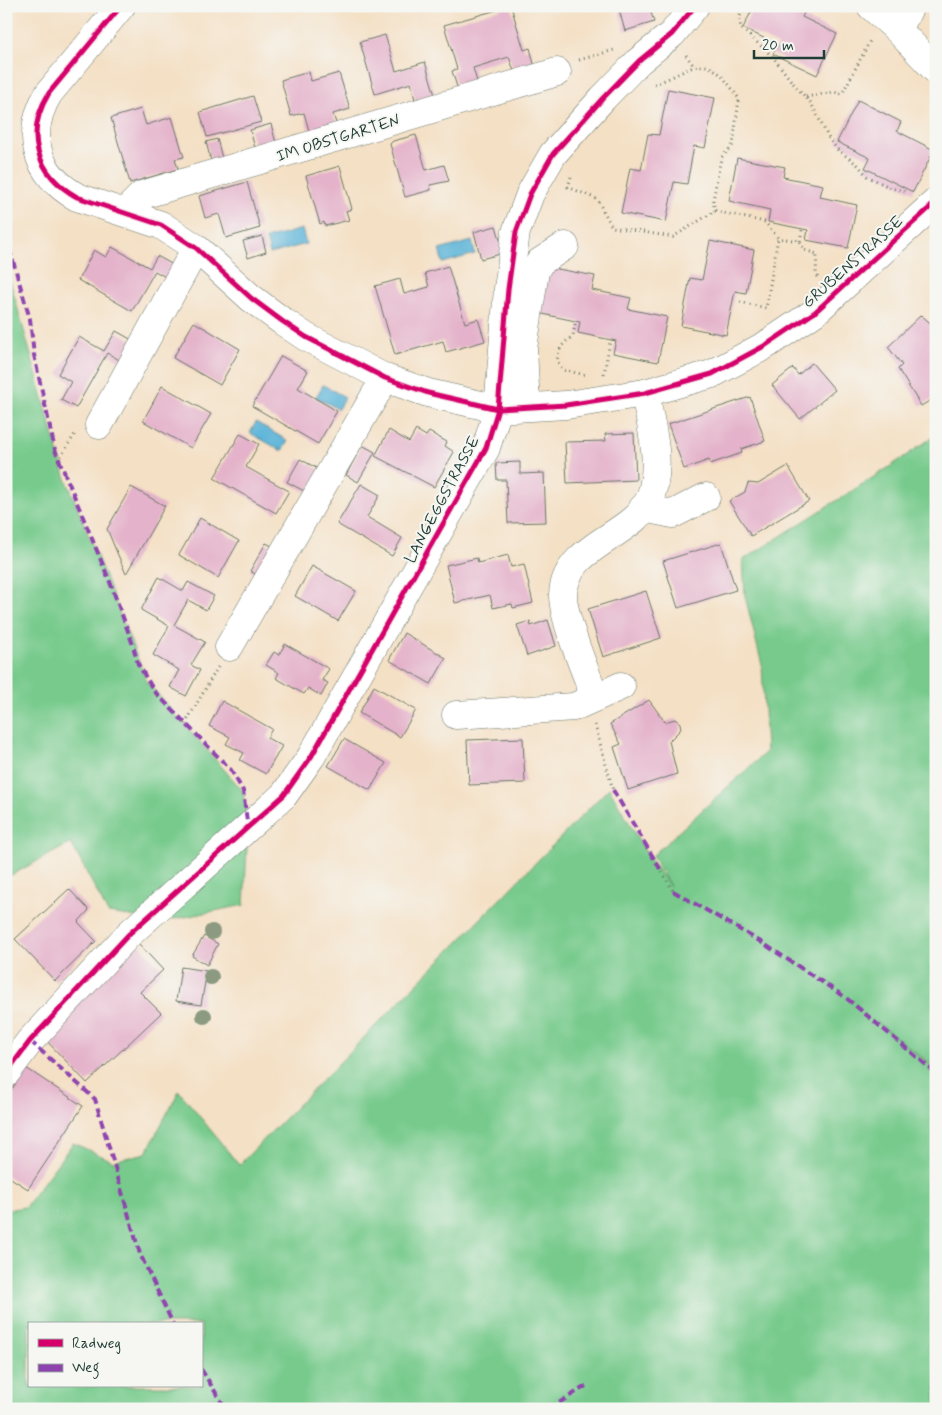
<svg xmlns="http://www.w3.org/2000/svg" width="942" height="1415" viewBox="0 0 942 1415" font-family="Mynerve,sans-serif">
<style>
.green{fill:#77ca8c;stroke:#4b8460;fill-rule:evenodd}
.water{fill:#5bb4d8;stroke:#3d7886}
.building{fill:#e4b2ca}
.lines{fill:none;stroke-linecap:round;stroke-linejoin:round}
.minor-casing{stroke:#6a7667;stroke-width:29}
.path{stroke:#6a7667;stroke-width:3;stroke-dasharray:1 4;stroke-linecap:butt}
.minor{stroke:#fff;stroke-width:28}
.quiet{stroke:#8e44ad;stroke-width:4;stroke-dasharray:8 4;stroke-linecap:butt}
.cycleway-casing{stroke:#f6f6f2;stroke-width:8}
.cycleway{stroke:#d6006c;stroke-width:5}
.tree{fill:#8b9a81}
.labels{text-anchor:middle;stroke-width:4;stroke-linejoin:round;paint-order:stroke}
.street-label{font-size:16px;fill:#1f3d34;stroke:#f6f6f2}
</style>
<rect width="100%" height="100%" fill="#f6f6f2"/>
<filter id="ink" filterUnits="userSpaceOnUse"><feTurbulence type="fractalNoise" baseFrequency=".02" numOctaves="2"/><feDisplacementMap in="SourceGraphic" scale="10" xChannelSelector="R" yChannelSelector="G"/><feConvolveMatrix kernelMatrix="1 2 1 2 8 2 1 2 1" color-interpolation-filters="sRGB"/></filter>
<filter id="wash" filterUnits="userSpaceOnUse"><feTurbulence type="fractalNoise" baseFrequency=".0096" numOctaves="4" result="noise"/><feDisplacementMap in="SourceGraphic" scale="20" xChannelSelector="R" yChannelSelector="G"/><feGaussianBlur stdDeviation="1.12" result="paint"/><feColorMatrix in="noise" values="0 0 0 0 0 0 0 0 0 0 0 0 0 0 0 0 0 1.4 0 .05"/><feComposite in="paint" operator="in"/></filter>
<g filter="url(#wash)">
<rect width="100%" height="100%" fill="#f4e0c5"/>
<g class="green">
<path d="M6 267 65 476 147 682 243 791 248 829 244 905 165 921 108 913 71 843 6 878Z"/>
<path d="M936 435V1068L877 1022 936 1070V1409H6V1210L25 1207 73 1143 113 1161 146 1153 179 1091 239 1165 609 788 652 863 670 886 652 856 766 752 762 665 745 596 743 560 891 466ZM29 1324H201V1386H29Z"/>
</g>
<g class="water">
<path d="M302 229 306 244 270 254 266 239Z"/>
<path d="M472 241 475 254 443 263 439 250Z"/>
<path d="M323 385 345 397 338 409 316 397Z"/>
<path d="M256 422 288 441 282 451 250 433Z"/>
</g>
<g id="blocks">
<g class="building">
<path d="M511 6 524 50 530 48 535 68 515 74 509 57 473 68 478 85 458 90 452 71 457 69 444 25Z"/>
<path d="M618 6H649L654 22 625 31Z"/>
<path d="M754 6H800L806 9 802 17 837 34 817 75 773 54 778 45 743 28Z"/>
<path d="M385 35 396 71 425 62 435 95 415 100 411 83 375 94 360 42Z"/>
<path d="M309 72 311 81 339 73 350 109 333 114 337 126 310 134 304 113 291 116 281 80Z"/>
<path d="M668 89 715 98 705 148 694 146 687 184 674 182 666 222 621 213 630 168 641 170 648 134 659 135Z"/>
<path d="M253 96 261 122 207 137 200 112Z"/>
<path d="M858 100 901 122 897 131 934 150 913 192 865 168 870 158 837 142Z"/>
<path d="M141 109 146 125 172 117 184 157 175 159 178 169 130 183 111 118Z"/>
<path d="M271 124 276 143 255 148 250 130Z"/>
<path d="M416 135 426 170 444 165 449 181 430 185 431 190 405 197 390 144 393 141Z"/>
<path d="M217 139 222 158 211 161 206 142Z"/>
<path d="M737 158 785 167 783 177 823 185 820 197 857 205 848 248 806 240 808 230 768 222 770 210 729 201Z"/>
<path d="M340 166 352 209 346 211 349 220 325 226 324 222 320 224 306 176Z"/>
<path d="M247 182 260 228 226 238 219 214 205 218 199 196Z"/>
<path d="M496 226 504 253 481 259 474 232Z"/>
<path d="M262 236 266 252 248 258 243 241Z"/>
<path d="M710 241 754 250 746 293 735 291 726 335 681 326 690 278 702 280Z"/>
<path d="M112 247 150 268 157 256 177 267 169 279 155 271 132 311 78 280 94 250 106 257Z"/>
<path d="M448 266 465 323 478 319 485 341 446 352 443 341 395 355 375 286 400 279 404 294 429 287 425 273Z"/>
<path d="M547 267 595 276 592 290 631 298 628 309 667 317 658 362 613 353 616 341 578 333 580 322 538 313Z"/>
<path d="M921 315 936 328V397L921 406 898 369 902 365 888 347Z"/>
<path d="M194 322 240 349 220 385 173 358Z"/>
<path d="M116 331 134 341 123 362 107 353 76 408 61 400 71 382 58 374 79 337 104 351Z"/>
<path d="M281 356 308 371 298 388 337 411 318 444 252 406Z"/>
<path d="M812 363 835 390 800 419 772 385 793 368 798 375Z"/>
<path d="M162 386 211 414 191 448 143 421Z"/>
<path d="M750 397 765 441 741 449 742 453 710 464 709 460 684 469 668 424Z"/>
<path d="M389 430 409 442 416 430 426 436 429 432 447 442 445 446 454 452 434 487 375 456Z"/>
<path d="M634 433 636 480 567 483 565 442 606 441 605 434Z"/>
<path d="M240 434 259 444 246 467 289 491 276 513 214 478Z"/>
<path d="M362 445 375 452 358 482 346 475Z"/>
<path d="M300 459 320 470 308 493 287 482Z"/>
<path d="M520 462V474L544 473 546 522 508 523 506 480H497L496 463Z"/>
<path d="M788 466 809 501 751 536 729 501 745 492 748 483 758 484Z"/>
<path d="M361 484 380 495 367 517 402 538 392 556 337 524Z"/>
<path d="M131 487 165 506 126 574 107 529Z"/>
<path d="M200 518 239 541 218 578 179 555Z"/>
<path d="M266 543 278 549 262 578 250 571Z"/>
<path d="M721 543 736 590 678 608 663 561Z"/>
<path d="M508 555 511 567 524 564 533 603 513 608 512 604 493 608 490 595 455 603 446 565 477 558 478 563Z"/>
<path d="M312 566 356 591 338 621 295 596Z"/>
<path d="M159 577 183 591 188 582 214 596 206 610 188 600 174 625 205 642 191 665 200 670 186 696 170 687 179 670 153 655 169 626 141 610Z"/>
<path d="M646 591 661 638 603 657 588 609Z"/>
<path d="M548 620 556 646 527 656 517 625 530 621 531 626Z"/>
<path d="M404 633 446 658 431 684 389 660Z"/>
<path d="M285 644 329 669 322 680 328 683 321 696 308 688 304 694 276 678 279 673 266 665 274 652 279 655Z"/>
<path d="M374 686 416 710 400 737 359 713Z"/>
<path d="M649 700 665 722 675 719 680 723 681 729 669 741 677 774 628 790 614 747 621 744 610 724Z"/>
<path d="M222 701 272 729 267 738 282 746 266 774 240 760 244 753 226 744 230 737 209 726Z"/>
<path d="M523 738 525 783 469 785 467 740Z"/>
<path d="M344 739 386 763 370 790 328 766Z"/>
<path d="M69 889 89 910 78 922 96 941 55 981 15 939Z"/>
<path d="M204 936 218 944 207 965 192 956Z"/>
<path d="M138 943 163 970 140 992 161 1013 87 1083 41 1035Z"/>
<path d="M181 967 207 971 201 1005 176 1001Z"/>
<path d="M26 1068 83 1106 28 1189 6 1175V1098Z"/>
</g>
</g>
</g>
<g filter="url(#ink)">
<use href="#blocks" fill-opacity="0" stroke="#6a7667" stroke-width="1"/>
<g class="lines">
<defs>
<g id="minor">
<path d="M121 6 49 93C24 134 36 174 77 197L161 225 196 248 251 298 282 321 306 337 385 378 428 393 498 409 566 405 645 393 712 374 766 345 815 312 936 202"/>
<path d="M871 6 898 30 936 70"/>
<path d="M898 30 910 6"/>
<path d="M125 212 142 195 557 72"/>
<path d="M526 407 523 348 535 271 540 262 565 246"/>
<path d="M99 425 196 248"/>
<path d="M643 508 673 514 706 497"/>
<path d="M229 647 385 378"/>
<path d="M595 697C586 673 563 619 563 595 565 543 637 537 651 495 662 461 651 427 645 393"/>
<path d="M456 715 574 707 621 686"/>
<path d="M6 1073 30 1041 129 934 284 795 311 757 486 448 498 409 508 289 516 232 530 194 553 154 603 98 639 61 672 34 695 6"/>
</g>
</defs>
<use href="#minor" class="minor-casing"/>
<g class="path">
<path d="M745 6 739 18 741 28 773 57 792 82 811 103 829 139 838 150 858 165 867 176 891 188 908 192"/>
<path d="M686 55 693 65"/>
<path d="M579 60 614 50"/>
<path d="M806 97 834 92 842 94 871 39"/>
<path d="M571 177 568 187 597 199 612 227 673 237 715 211 713 200 721 158 733 145 739 99C704 45 698 69 652 85"/>
<path d="M715 211 765 222 778 238 800 241 804 250 817 254 816 273 818 277"/>
<path d="M800 241 802 230"/>
<path d="M740 302 766 308 778 238"/>
<path d="M575 324 573 336C562 344 559 348 557 361L563 370 586 375"/>
<path d="M604 374 610 342"/>
<path d="M58 461 75 434"/>
<path d="M185 724 218 667"/>
<path d="M595 725 613 790"/>
<path d="M662 872 673 891"/>
</g>
<use href="#minor" class="minor"/>
<g class="quiet">
<path d="M6 151 10 164 6 174"/>
<path d="M6 237 30 319 34 355 55 450 110 582 132 642 138 664 154 691 231 770 243 791 248 829"/>
<path d="M613 790 662 872"/>
<path d="M673 891 761 942 845 997 936 1073"/>
<path d="M30 1041 95 1099 140 1254 173 1324"/>
<path d="M201 1369 226 1409"/>
<path d="M549 1409 586 1386"/>
</g>
<defs>
<g id="cycleway">
<path d="M121 6 49 93C24 134 36 174 77 197L161 225 196 248 251 298 282 321 306 337 385 378 428 393 498 409 566 405 645 393 712 374 766 345 815 312 936 202"/>
<path d="M6 1073 30 1041 129 934 284 795 311 757 486 448 498 409 508 289 516 232 530 194 553 154 603 98 639 61 672 34 695 6"/>
</g>
</defs>
<use href="#cycleway" class="cycleway-casing"/>
<use href="#cycleway" class="cycleway"/>
</g>
<g class="tree">
<circle cx="212" cy="932" r="8"/>
<circle cx="211" cy="977" r="8"/>
<circle cx="204" cy="1016" r="8"/>
</g>
</g>
<g class="labels">
<g class="street-label">
<text transform="translate(338 137) rotate(-17)" y="6">IM OBSTGARTEN</text>
<text transform="translate(852 261) rotate(-42)" y="6">GRUBENSTRASSE</text>
<text transform="translate(441 499) rotate(-62)" y="6">LANGEGGSTRASSE</text>
</g>
</g>
<rect width="942" height="1415" fill="none" stroke="#f6f6f2" stroke-width="25"/>
<rect x="28" y="1322" width="175" height="65" fill="#f6f6f2" stroke="#a0aca6"/>
<rect x="38" y="1339" width="25" height="8" fill="#d6006c" stroke="#a0aca6"/>
<text x="72" y="1348" font-size="15" fill="#1f3d34">Radweg</text>
<rect x="38" y="1364" width="25" height="8" fill="#8e44ad" stroke="#a0aca6"/>
<text x="72" y="1372" font-size="15" fill="#1f3d34">Weg</text>
<path d="M754 50v8h70v-8" fill="none" stroke="#1f3d34" stroke-width="2.5"/>
<text x="762" y="50" font-size="15" fill="#1f3d34" stroke="#f6f6f2" stroke-width="4" paint-order="stroke">20 m</text>
</svg>
